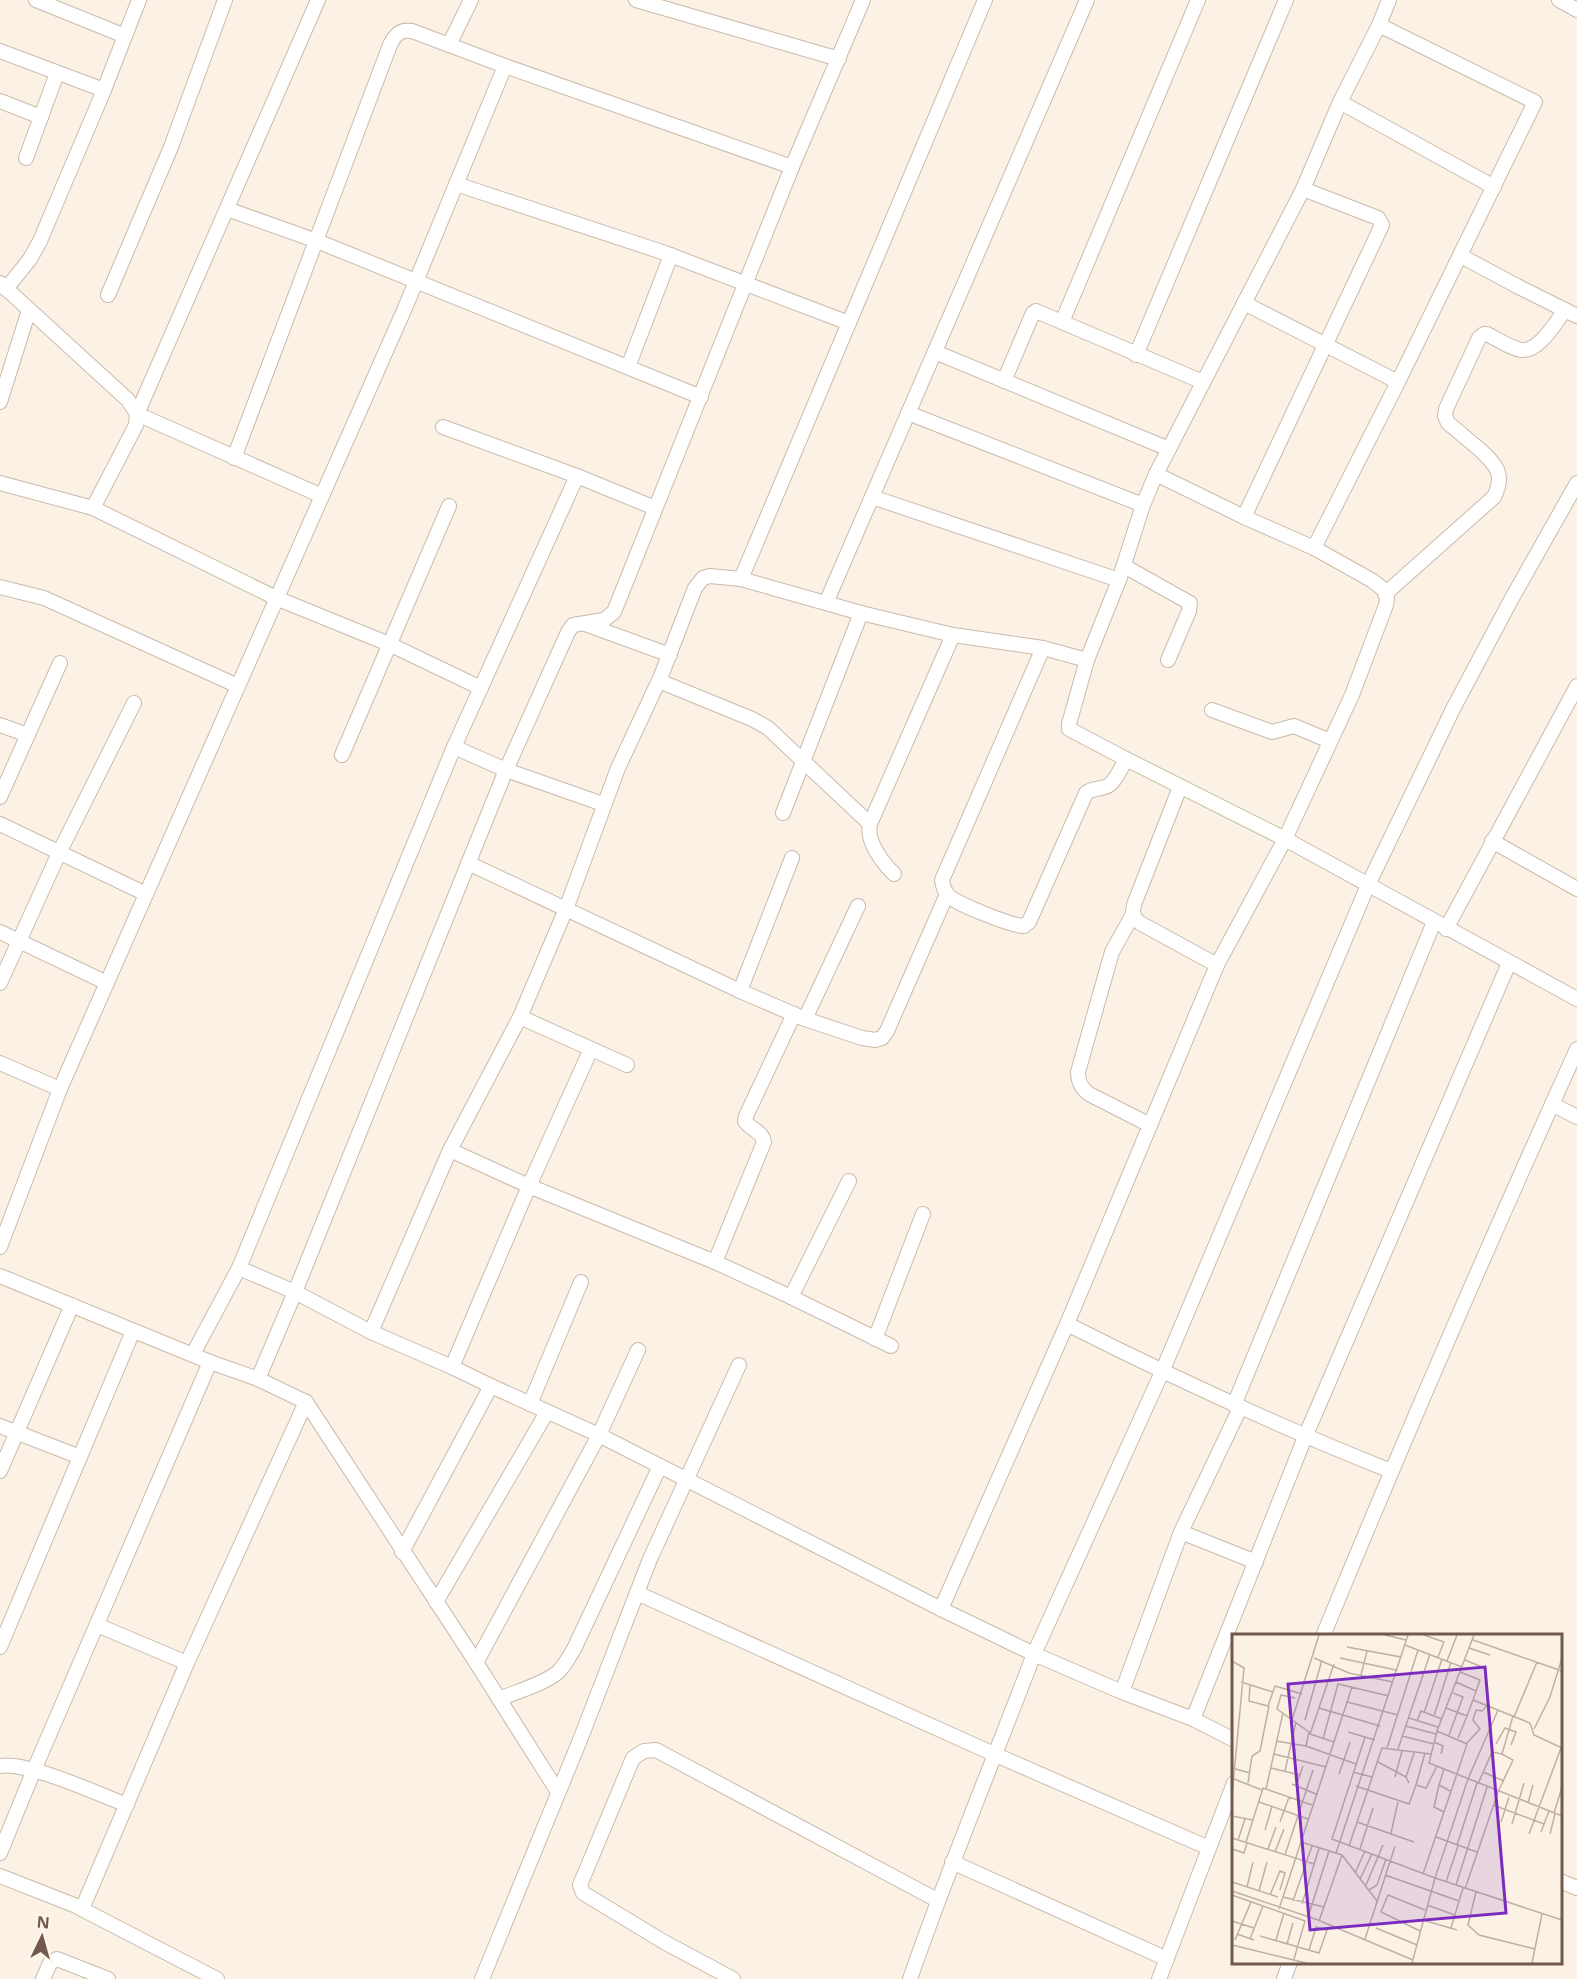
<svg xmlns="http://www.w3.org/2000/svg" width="1577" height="1979" viewBox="0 0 1577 1979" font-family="'Noto Sans',sans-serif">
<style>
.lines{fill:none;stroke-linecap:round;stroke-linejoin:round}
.street-casing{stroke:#cbbaac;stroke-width:16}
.street{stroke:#fff;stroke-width:14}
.inset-road{fill:none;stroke:#c0b0a3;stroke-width:1.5}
.view{fill:#7b2cbf;fill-opacity:0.15;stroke:#7b2cbf;stroke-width:3}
.inset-edge{fill:none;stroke:#71594c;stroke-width:3}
</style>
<rect width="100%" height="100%" fill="#fbf2e5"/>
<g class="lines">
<defs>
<g id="street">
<path d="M36 0 125 36"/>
<path d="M318 0 137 414 322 496"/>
<path d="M636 0 839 59"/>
<path d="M1389 0 1379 25 1340 102 1303 189 1156 474 1143 505 1119 580 1087 660 1069 724V729L1126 759 1285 839 1577 999"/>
<path d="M1559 0 1577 10"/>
<path d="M449 45 471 0"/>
<path d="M0 51 104 90"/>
<path d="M0 101 41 117"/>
<path d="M1340 102 1494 187"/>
<path d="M26 158 57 73"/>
<path d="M456 184 665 253 849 323"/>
<path d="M227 209 317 241 701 397"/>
<path d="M1461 256 1517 286 1577 316"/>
<path d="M0 283 128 400 137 414 136 425 93 508"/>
<path d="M6 289 30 259 40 241 104 90 139 0"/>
<path d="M108 295 171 147 225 0"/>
<path d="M1244 303 1398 382 1535 102 1379 25"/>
<path d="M1062 322 1198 0"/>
<path d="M935 352 1169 449"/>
<path d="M1136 355 1286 0"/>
<path d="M628 367 671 255"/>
<path d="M1004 381 1033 313 1036 311 1203 382"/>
<path d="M0 402 29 310"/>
<path d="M908 413 1143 505"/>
<path d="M443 427 577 476 655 508"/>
<path d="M234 458 390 45C395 35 400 29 412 31L505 66 792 167"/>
<path d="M577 476 454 747 239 1268 295 1292 371 1332 452 1367 491 1386 599 1435 941 1609 1034 1654C993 1762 948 1869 910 1979"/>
<path d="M0 483 93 508 276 598 389 644 481 688"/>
<path d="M872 497 1119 580"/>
<path d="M1244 517 1382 225 1378 218 1303 189"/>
<path d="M1314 548 1398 382"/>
<path d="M1124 566 1190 603 1189 611 1168 660"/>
<path d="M741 579 985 0"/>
<path d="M0 587 44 598 238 686"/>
<path d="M1385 594 1494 497C1506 473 1495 464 1478 448 1468 440 1458 431 1448 423L1445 416 1446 409 1479 338 1484 334H1487C1497 339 1510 348 1521 350 1539 352 1556 322 1565 310"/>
<path d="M826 603 1087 0"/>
<path d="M585 624 670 655"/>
<path d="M1043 648 942 880C943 886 944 892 950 897 960 905 1012 926 1024 926L1029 922 1086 793C1092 788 1097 790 1105 787 1114 785 1121 768 1126 759"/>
<path d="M659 681 752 719 768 728 870 824"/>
<path d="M1212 710 1272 732 1294 726 1330 741"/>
<path d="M0 725 28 735"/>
<path d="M454 747 506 770 603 804"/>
<path d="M342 755 449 506"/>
<path d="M1180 787 1135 902C1132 911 1132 917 1140 923L1217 965"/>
<path d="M0 797 60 663"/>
<path d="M783 813 861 613"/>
<path d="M0 824 146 894"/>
<path d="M1492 841 1577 889"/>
<path d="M468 863 740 991 805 1019 862 1038 875 1040 882 1038 887 1031 947 894"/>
<path d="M894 874C882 862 866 841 870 824L953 635"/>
<path d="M1133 914 1112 952 1078 1072C1078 1082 1081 1088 1089 1094L1150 1125"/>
<path d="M1446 929 1577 686"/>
<path d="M0 932 107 983"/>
<path d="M0 983 59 853 134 703"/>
<path d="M740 991 792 858"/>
<path d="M520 1017 627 1065"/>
<path d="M805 1019 858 906"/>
<path d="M0 1063 60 1089"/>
<path d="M1552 1104 1577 1117"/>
<path d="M450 1150 529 1186 715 1262 791 1297 891 1346"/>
<path d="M0 1247 60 1089 405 308 505 66"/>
<path d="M715 1262 764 1142C762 1131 751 1130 745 1121L746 1116 794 1014"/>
<path d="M0 1276 210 1362 258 1379 306 1402 470 1653 558 1792"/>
<path d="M791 1297 849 1181"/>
<path d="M1067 1324C1174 1378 1280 1427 1391 1471"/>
<path d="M371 1332 450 1150 520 1017 566 909 618 768 661 676 695 588 703 578 710 576 741 579 861 613 953 635 1043 648 1087 660"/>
<path d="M875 1339 923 1214"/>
<path d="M193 1354 239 1268"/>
<path d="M452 1367 529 1186 591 1049"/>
<path d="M258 1379 295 1292 506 770 568 632 573 625 604 620 614 612 792 167 863 0"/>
<path d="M530 1404 581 1282"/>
<path d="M1234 1405 1434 922"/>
<path d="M0 1426 80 1457"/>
<path d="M0 1471 72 1305"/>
<path d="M1181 1532 1256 1562"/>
<path d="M402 1552 491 1386"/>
<path d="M637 1593 996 1755 1209 1848"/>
<path d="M436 1602 547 1412"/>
<path d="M941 1609 1067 1324 1217 965 1285 839 1352 695 1386 605 1387 598 1384 590 1373 581 1314 548 1244 517 1156 474"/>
<path d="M97 1625 187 1663"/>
<path d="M1323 1636C1404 1439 1489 1243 1577 1049"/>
<path d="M0 1647 133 1331"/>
<path d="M476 1663 599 1435 638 1350"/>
<path d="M1122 1692 1181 1532 1240 1408"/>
<path d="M499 1699C518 1691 541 1685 557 1673 564 1667 569 1657 574 1649L660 1466"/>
<path d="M1193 1719 1305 1437 1509 963"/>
<path d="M1234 1740 1193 1719 1122 1692 1034 1654 1162 1372 1368 885 1454 707 1512 598 1577 483"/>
<path d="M0 1766C27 1761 98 1794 127 1805"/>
<path d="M0 1853 34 1770 210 1362"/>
<path d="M952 1862 1167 1959"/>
<path d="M0 1876 74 1905 217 1979"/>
<path d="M1560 1881 1577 1888"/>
<path d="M82 1909 187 1663 306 1402"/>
<path d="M43 1979 50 1963 57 1959 108 1979"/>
<path d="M482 1979 580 1740 650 1559 739 1365"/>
<path d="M733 1979 664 1942 583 1893 580 1885 633 1758 644 1751 656 1750 937 1900"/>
<path d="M1159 1979 1234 1783"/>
<path d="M1284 1979 1290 1962"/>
</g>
</defs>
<use href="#street" class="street-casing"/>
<use href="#street" class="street"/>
</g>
<g transform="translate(1232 1634)">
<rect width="330" height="330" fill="#fbf2e5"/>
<path class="inset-road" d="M153 1 174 6M192 1 212 8 206 23M242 1 205 97 197 129 330 182M241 6 330 37M173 11 230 33M115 13 169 23M237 14 258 21M82 24 117 39 161 48M108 24 164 36M233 26 255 35M0 27 12 34 0 161M215 27 225 1M102 30 78 100 102 108M129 41 135 17M9 48 41 58M224 48 244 57M18 51 17 67 36 72 43 52 70 60M120 53 69 208 110 221 145 267M63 64 49 61 45 75 77 98 74 112M241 66 298 89 302 101 330 114M115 68 166 81M87 74 148 92M214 74 235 82 241 66 248 46 228 38M266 76 236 145 203 244 330 286M192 79 210 25M202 82 219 28M282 83 305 28M177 84 206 93M60 86 87 1M73 86 90 26M185 87 189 77 210 85M174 92 204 100M302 95 318 63 330 24M116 98 143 106M217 101 231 63 221 59M170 102 202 110M133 103 100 205 203 244 180 329M226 104 235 82M91 105 106 50 157 62M44 107 74 112 124 130M202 108 211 112 209 120M235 109 248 95 241 86 244 76 250 77 255 72M264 110 273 94 284 98 279 111M155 114 186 16M166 115 198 20M193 119 184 151 194 154 205 132M42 120 94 133M270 120 281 82M146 128 174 143M0 134 18 139M39 134 68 141M212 135 207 151 218 157M53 137 64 88M121 138 140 143M251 138 272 147M107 140 118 108M163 143 170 117M2 145 30 156M16 149 20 122 28 117 37 72M177 149 174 143 182 119M60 150 84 160M246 150 260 118 270 120 281 126 266 158M207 151 202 173 212 178M64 152 71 132M124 152 177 170 184 151M34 155 51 79M27 168 76 185M296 169 301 151M261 171 312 190M322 179 330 153M0 182 21 186M48 188 57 163M125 188 182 208M269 188 277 163M280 190 292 149M33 196 40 172M309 198 317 177M159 199 166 168M297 200 329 114M318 200 323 180M204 203 245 218M0 204 82 230M6 206 13 185M14 208 31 154 80 171M225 211 245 149M117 212 150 114 199 120M0 215 12 219 15 209M36 215 44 193M128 215 141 174M43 218 52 195M104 219 176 1M53 221 81 136M123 239 133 217M191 240 235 110 205 97M153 241 227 267M128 245 140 220M0 248 46 263M214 248 226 212M134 251 151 211M224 251 255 153M15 253 21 228M233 255 266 158M137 256 145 251 154 225M0 257 86 286 181 326M27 257 35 228M244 258 236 291 247 301 303 315M0 261 73 287 62 325M38 261 48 237 53 239 48 256M51 263 92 273M61 267 80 212M70 270 87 214M195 271 223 281M47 275 69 208M76 283 97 217M191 286 225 296M0 287 22 294M87 287 110 221M144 294 185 311M219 294 231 254M188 297 149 278 156 261 193 276M5 300 22 306M28 302 87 319 95 296 84 293 77 316M18 305 31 272M133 305 163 212M3 306 19 268M44 306 52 279M55 310 61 289M0 311 74 329M300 329 310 280"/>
<path class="view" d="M253 33 274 279 78 296 56 50Z"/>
<rect width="330" height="330" class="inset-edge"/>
</g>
<g transform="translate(42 1937) rotate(5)" stroke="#fef6eb" stroke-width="4.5" paint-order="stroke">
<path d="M0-4.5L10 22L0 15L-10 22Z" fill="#71594c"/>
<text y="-9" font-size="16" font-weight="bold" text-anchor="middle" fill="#71594c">N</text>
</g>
</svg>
